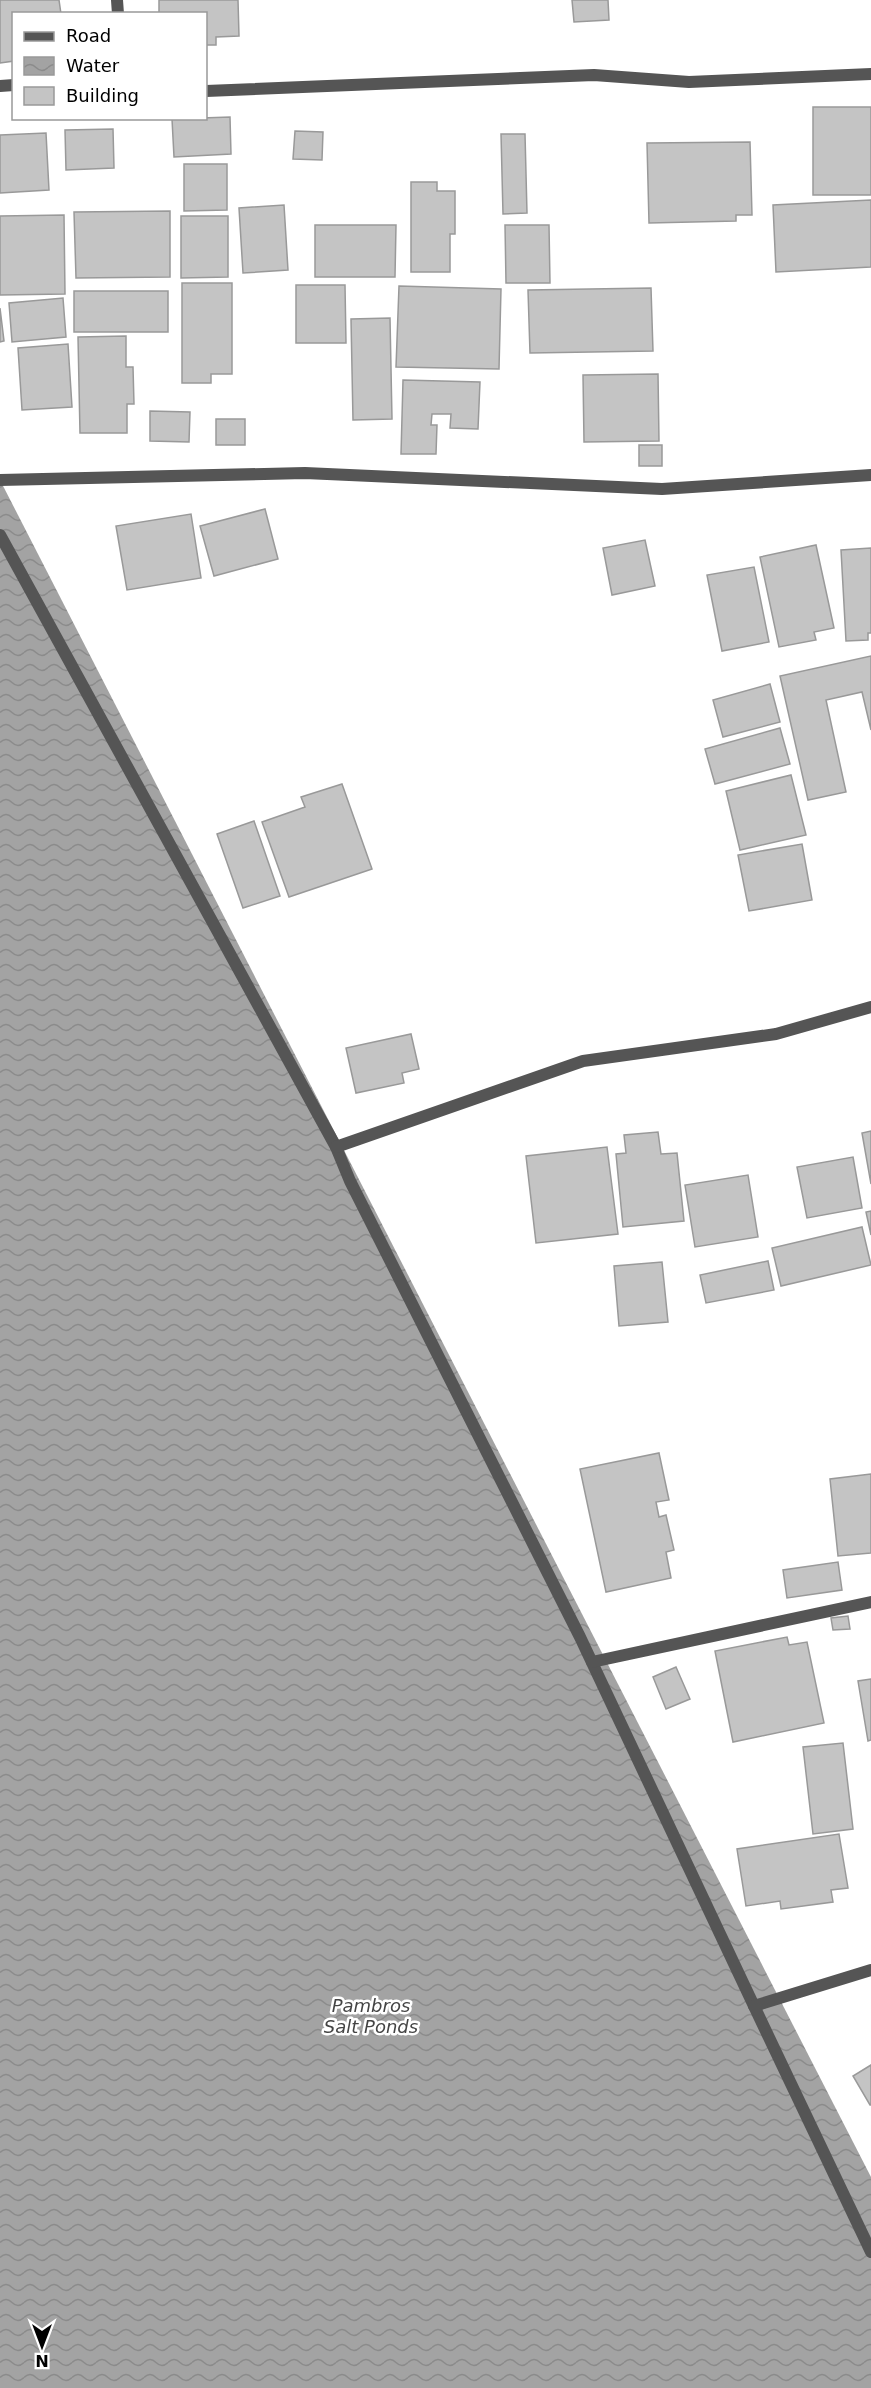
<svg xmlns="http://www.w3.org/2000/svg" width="871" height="2388" viewBox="0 0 871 2388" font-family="'DejaVu Sans',sans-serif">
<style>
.water{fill:url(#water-waves)}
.building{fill:#c4c4c4;stroke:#999;stroke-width:1.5}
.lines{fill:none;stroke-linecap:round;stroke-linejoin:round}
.minor{stroke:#555;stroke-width:12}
.labels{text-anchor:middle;stroke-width:5;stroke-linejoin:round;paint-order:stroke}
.water-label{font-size:18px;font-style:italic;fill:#444;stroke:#fff}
</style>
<defs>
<pattern id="water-waves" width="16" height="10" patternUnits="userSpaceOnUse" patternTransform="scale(1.5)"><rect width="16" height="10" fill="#a3a3a3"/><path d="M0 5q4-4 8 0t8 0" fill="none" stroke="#8b8b8b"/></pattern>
</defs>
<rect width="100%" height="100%" fill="#fff"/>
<path class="water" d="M0 480 871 2177V2388H0Z"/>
<g class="building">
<path d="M0 0H59L61 14H14V61L0 63Z"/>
<path d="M159 0H238L239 36 216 37V45H206V14H159Z"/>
<path d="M572 0H608L609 20 574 22Z"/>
<rect x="813" y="107" width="58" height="88"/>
<path d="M230 117 231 154 174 157 172 119Z"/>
<path d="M113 129 114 168 66 170 65 130Z"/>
<path d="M295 131 323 132 322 160 293 159Z"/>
<path d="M46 133 49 190 0 193V135Z"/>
<path d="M501 134H525L527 213 503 214Z"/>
<path d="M750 142 752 215H736V221L649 223 647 143Z"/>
<path d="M184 164H227V210L184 211Z"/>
<path d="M411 182H437V191H455V234H450V272H411Z"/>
<path d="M871 200V267L776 272 773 205Z"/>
<path d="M284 205 288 270 243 273 239 208Z"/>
<path d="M170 211V277L76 278 74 212Z"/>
<path d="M64 215 65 294 0 295V216Z"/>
<path d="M181 216H228V277L181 278Z"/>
<path d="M315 225H396L395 277H315Z"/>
<path d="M505 225H549L550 283H506Z"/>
<path d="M182 283H232V374H211V383H182Z"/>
<path d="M296 285H345L346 343H296Z"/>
<path d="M399 286 501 289 499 369 396 367Z"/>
<path d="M651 288 653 351 530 353 528 290Z"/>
<rect x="74" y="291" width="94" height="41"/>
<path d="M63 298 66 337 12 342 9 303Z"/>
<path d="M0 308 4 341 0 342Z"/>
<path d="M390 318 392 419 353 420 351 319Z"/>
<path d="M126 336V367H133L134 404H127V433H80L78 337Z"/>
<path d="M68 344 72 407 22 410 18 348Z"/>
<path d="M658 374 659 441 584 442 583 375Z"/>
<path d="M403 380 480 382 478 429 450 428 451 414H432L431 425H437L436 454H401Z"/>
<path d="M150 411 190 412 189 442 150 441Z"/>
<rect x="216" y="419" width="29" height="26"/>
<rect x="639" y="445" width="23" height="21"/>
<path d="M265 509 278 559 214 576 200 526Z"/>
<path d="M191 514 201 578 127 590 116 526Z"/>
<path d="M645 540 655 586 612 595 603 548Z"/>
<path d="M816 545 834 628 814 632 816 640 779 647 760 557Z"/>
<path d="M871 548V633H868V640L846 641 841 550Z"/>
<path d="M754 567 769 642 722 651 707 575Z"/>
<path d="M871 656V730L862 692 826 700 846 792 808 800 780 676Z"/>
<path d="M770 684 780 722 723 737 713 700Z"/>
<path d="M780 728 790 764 715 784 705 749Z"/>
<path d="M791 775 806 835 740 850 726 791Z"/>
<path d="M342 784 372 869 289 897 262 822 305 807 301 797Z"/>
<path d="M254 821 280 896 243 908 217 834Z"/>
<path d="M802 844 812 900 749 911 738 855Z"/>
<path d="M411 1034 419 1069 402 1073 404 1083 356 1093 346 1048Z"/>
<path d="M871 1131V1184L862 1133Z"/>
<path d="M658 1132 661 1154 677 1153 684 1221 623 1227 616 1154 626 1153 624 1135Z"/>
<path d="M607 1147 618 1234 536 1243 526 1156Z"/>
<path d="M853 1157 862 1208 807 1218 797 1167Z"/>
<path d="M748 1175 758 1237 695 1247 685 1185Z"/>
<path d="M871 1211V1235L866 1212Z"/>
<path d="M862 1227 871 1265 781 1286 772 1248Z"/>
<path d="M768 1261 774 1290 706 1303 700 1275Z"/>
<path d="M662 1262 668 1322 619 1326 614 1266Z"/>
<path d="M659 1453 669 1500 656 1502 659 1517 666 1515 674 1550 666 1552 671 1578 606 1592 580 1469Z"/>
<path d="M871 1474V1553L838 1556 830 1479Z"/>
<path d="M838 1562 842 1590 787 1598 783 1570Z"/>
<path d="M848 1616 850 1629 833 1630 831 1618Z"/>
<path d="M787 1637 789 1645 807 1642 824 1723 733 1742 715 1651Z"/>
<path d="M676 1667 690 1699 666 1709 653 1677Z"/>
<path d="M871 1679V1740L868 1741 858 1681Z"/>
<path d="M843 1743 853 1829 813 1834 803 1747Z"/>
<path d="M839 1834 848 1888 831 1890 833 1902 781 1909 780 1901 746 1906 737 1849Z"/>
<path d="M871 2065V2105H870L853 2076Z"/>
</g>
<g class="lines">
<g class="minor">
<path d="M117 0 118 14"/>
<path d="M0 86 14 85"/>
<path d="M206 91 594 75 689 82 871 74"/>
<path d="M0 480 305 473 662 489 871 475"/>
<path d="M0 535 336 1147 350 1181 580 1637 754 2006"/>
<path d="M336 1147 583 1061 776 1034 871 1007"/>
<path d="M592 1662 871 1602"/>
<path d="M871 1970 754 2006 871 2252"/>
</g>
</g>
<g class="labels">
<g class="water-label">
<text x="371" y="2012">Pambros<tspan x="371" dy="21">Salt Ponds</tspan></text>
</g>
</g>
<rect x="12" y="12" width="195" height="108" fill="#ffffff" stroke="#999999" stroke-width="1.5"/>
<rect x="24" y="32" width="30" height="9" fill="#555555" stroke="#999999" stroke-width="1.5"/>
<text x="66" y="42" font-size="18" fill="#000000">Road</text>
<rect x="24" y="57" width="30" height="18" fill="url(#water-waves)" stroke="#999999" stroke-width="1.5"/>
<text x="66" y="72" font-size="18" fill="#000000">Water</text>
<rect x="24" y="87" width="30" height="18" fill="#c4c4c4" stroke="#999999" stroke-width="1.5"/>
<text x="66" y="102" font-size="18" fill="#000000">Building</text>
<g transform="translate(42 2346) rotate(180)" stroke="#ffffff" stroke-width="4.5" paint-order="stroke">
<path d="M0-4.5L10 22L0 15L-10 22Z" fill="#000000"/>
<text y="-9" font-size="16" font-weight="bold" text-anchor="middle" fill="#000000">N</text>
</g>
</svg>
